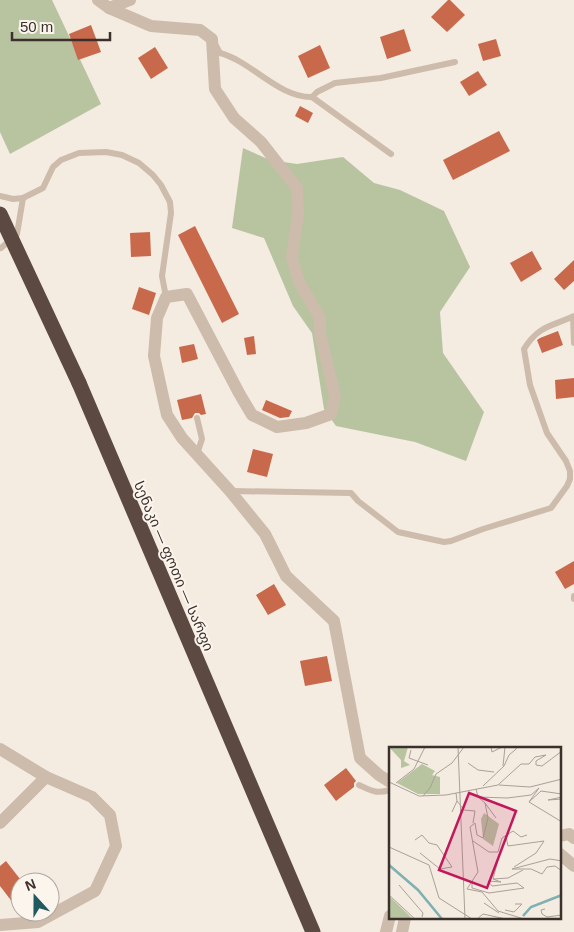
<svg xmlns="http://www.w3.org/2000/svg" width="574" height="932" viewBox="0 0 574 932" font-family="Arial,'Noto Sans Georgian',sans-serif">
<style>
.green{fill:#b8c4a0}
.building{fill:#c8694b}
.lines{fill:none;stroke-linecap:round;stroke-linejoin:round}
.lane{stroke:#cdbbac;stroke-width:6}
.street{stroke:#cdbbac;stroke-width:12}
.highway{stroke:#5c4a42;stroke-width:15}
.highway-bridge{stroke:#5c4a42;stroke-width:15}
.labels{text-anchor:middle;stroke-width:4;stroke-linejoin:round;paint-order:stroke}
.street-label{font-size:14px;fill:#3b302b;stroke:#fbf5ee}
.inset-river{fill:none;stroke:#7fb0b2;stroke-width:2.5}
.inset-road{fill:none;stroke:#aaa098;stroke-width:1}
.view{fill:#c2185b;fill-opacity:0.15;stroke:#c2185b;stroke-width:2.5}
.inset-edge{fill:none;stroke:#3b302b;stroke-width:2.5}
</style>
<rect width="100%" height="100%" fill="#f4ebe1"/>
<g class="green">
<path d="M0 0H52L101 104 10 154 0 132Z"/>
<path d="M243 148 270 160 297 164 343 157 374 183 400 190 444 211 470 267 440 312 443 353 484 412 466 461 415 442 336 426 324 409 312 333 293 306 264 238 232 228Z"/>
</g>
<g class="building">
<path d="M448 0H450L465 15 447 32 431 17Z"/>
<path d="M91 25 101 52 78 60 69 34Z"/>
<path d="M404 29 411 51 387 59 380 37Z"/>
<path d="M496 39 501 56 483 61 478 44Z"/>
<path d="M320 45 330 68 308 78 298 56Z"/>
<path d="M155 47 168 68 151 79 138 58Z"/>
<path d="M478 71 487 85 469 96 460 82Z"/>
<path d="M300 106 313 113 308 123 295 116Z"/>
<path d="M499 131 510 151 453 180 443 160Z"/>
<path d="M195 226 239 314 222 323 178 235Z"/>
<path d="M150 232 151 256 131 257 130 233Z"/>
<path d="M532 251 542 269 521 282 510 263Z"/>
<path d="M574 260V281L564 290 554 279Z"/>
<path d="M139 287 156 293 149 315 132 309Z"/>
<path d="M558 331 563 345 542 353 537 340 540 338Z"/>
<path d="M254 336 256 354 247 355 244 338Z"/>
<path d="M194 344 198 359 182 363 179 347Z"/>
<path d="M574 378V397L556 399 555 380Z"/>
<path d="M201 394 206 414 201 415 199 413H195L192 418 182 420 177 400Z"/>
<path d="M266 400 292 411 289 417 280 418 262 410Z"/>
<path d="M253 449 273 454 267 477 247 472Z"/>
<path d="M574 561V584L565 589 555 572Z"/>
<path d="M274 584 286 605 268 615 256 595Z"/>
<path d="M327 656 332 681 305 686 300 661Z"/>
<path d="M346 768 356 781 354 783V787L336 801 324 785Z"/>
<path d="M6 861 20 879V912L0 886V866Z"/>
</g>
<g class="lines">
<g class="lane">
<path d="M215 44 220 53C251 61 279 98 312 97L391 154"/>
<path d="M312 97 317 92 335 83 381 78 455 62"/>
<path d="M0 196 13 199 23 198 43 188 53 167 61 160 79 153 106 152 122 155 139 163 153 175 161 185 170 202 171 213 162 276 166 297"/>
<path d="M1 248 17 234 23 198"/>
<path d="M573 317 574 343"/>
<path d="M197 418 202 439 197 454"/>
<path d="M232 491 351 493 358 501 398 532 444 542 451 541 483 529 551 508 567 486 570 479V471L566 461 547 433 530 385 524 349C539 325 551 327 574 316"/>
<path d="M574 596V599"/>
<path d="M359 785C372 791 376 794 390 790"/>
</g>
<g class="street">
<path d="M98 0 109 8 130 0"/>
<path d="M109 8 151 26 200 30 212 39 215 89 234 118 261 142 297 188 298 214 292 257 299 282 320 318V333L335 396 331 414 306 423 277 427 252 415 239 393 187 294 166 297 157 318 154 356 167 415 182 438 230 491 265 534 286 576 334 621 360 758 379 775 390 782"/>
<path d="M0 749 46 777 92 797 110 815 116 846 95 891 38 922 0 925"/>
<path d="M0 823 46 777"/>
<path d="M560 836 569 834 574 838"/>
<path d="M560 854 574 866"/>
<path d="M386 932 390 916"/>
<path d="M402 932 405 918"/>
</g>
<path class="highway" d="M79 383 313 932"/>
<path class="highway-bridge" d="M0 214 79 383"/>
</g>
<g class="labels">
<g class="street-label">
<text transform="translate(174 566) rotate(67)" y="5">სენაკი — ფოთი — სარფი</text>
</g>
</g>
<g transform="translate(389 747)">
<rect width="172" height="172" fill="#f4ebe1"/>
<path d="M0 0H19L15 14 21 18 12 21V13ZM33 17 46 24 43 28 51 30V47H29L8 36ZM95 66 110 77 104 99 94 92 92 72ZM0 149 24 172H0Z" fill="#b8c4a0"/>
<path class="inset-river" d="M0 118 29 143 53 172M134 169 142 160 173 148"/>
<path class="inset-road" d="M69 0 76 172M102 0 103 5 113 0M22 3 20 11 39 18M79 16 89 23 105 25M114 19 116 0M0 35 30 49 57 48 109 38 132 17H140L146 10 157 8 147 14V18L153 19 173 4M7 36 25 22 36 0M110 38 141 40 173 32M94 39 115 19 120 8 126 3 127 2 128 0H137M87 42 89 50 118 51 142 48 150 41 140 55 152 44 173 47M34 49 41 41 47 27 63 16 75 0M89 50 96 56 99 71 94 91 88 88 86 76 81 80 89 125 78 142 93 145 109 164 135 172M173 50 159 53 173 52M68 54 75 63 86 64 84 76M140 55 173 75M96 56 107 71M63 65 68 54 67 46M117 90 119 99 155 94 147 106 125 120M26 93 33 88 40 96 48 98 63 120 51 122 31 106M84 94 100 105H109L113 91 124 84 132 90 138 88M0 100 40 118 50 151 83 172M173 114 161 112 123 122H142L153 127 158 120 166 119 173 124M104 132 109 113M83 136V141L100 146 135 141 128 136 103 139 99 134 112 135 104 132 119 131 134 123M10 138 34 166 33 170M0 148 26 172M95 156 110 166M156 162 152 163 153 167 158 170 173 168M116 163 125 165 133 157H126M88 172 94 167 117 172"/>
<path class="view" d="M80 46 127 64 98 141 50 123Z"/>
<rect width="172" height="172" class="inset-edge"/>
</g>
<g transform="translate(35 897) rotate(339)"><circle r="24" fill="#fbf5ee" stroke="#aea6a0"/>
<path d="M0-4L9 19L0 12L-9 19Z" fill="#1f5a5e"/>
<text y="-8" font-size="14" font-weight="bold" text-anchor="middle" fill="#3b302b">N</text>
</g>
<path d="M12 32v8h98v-8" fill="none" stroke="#3b302b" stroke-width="2.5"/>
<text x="20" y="32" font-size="15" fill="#3b302b" stroke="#fbf5ee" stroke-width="4" paint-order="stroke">50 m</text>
</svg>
